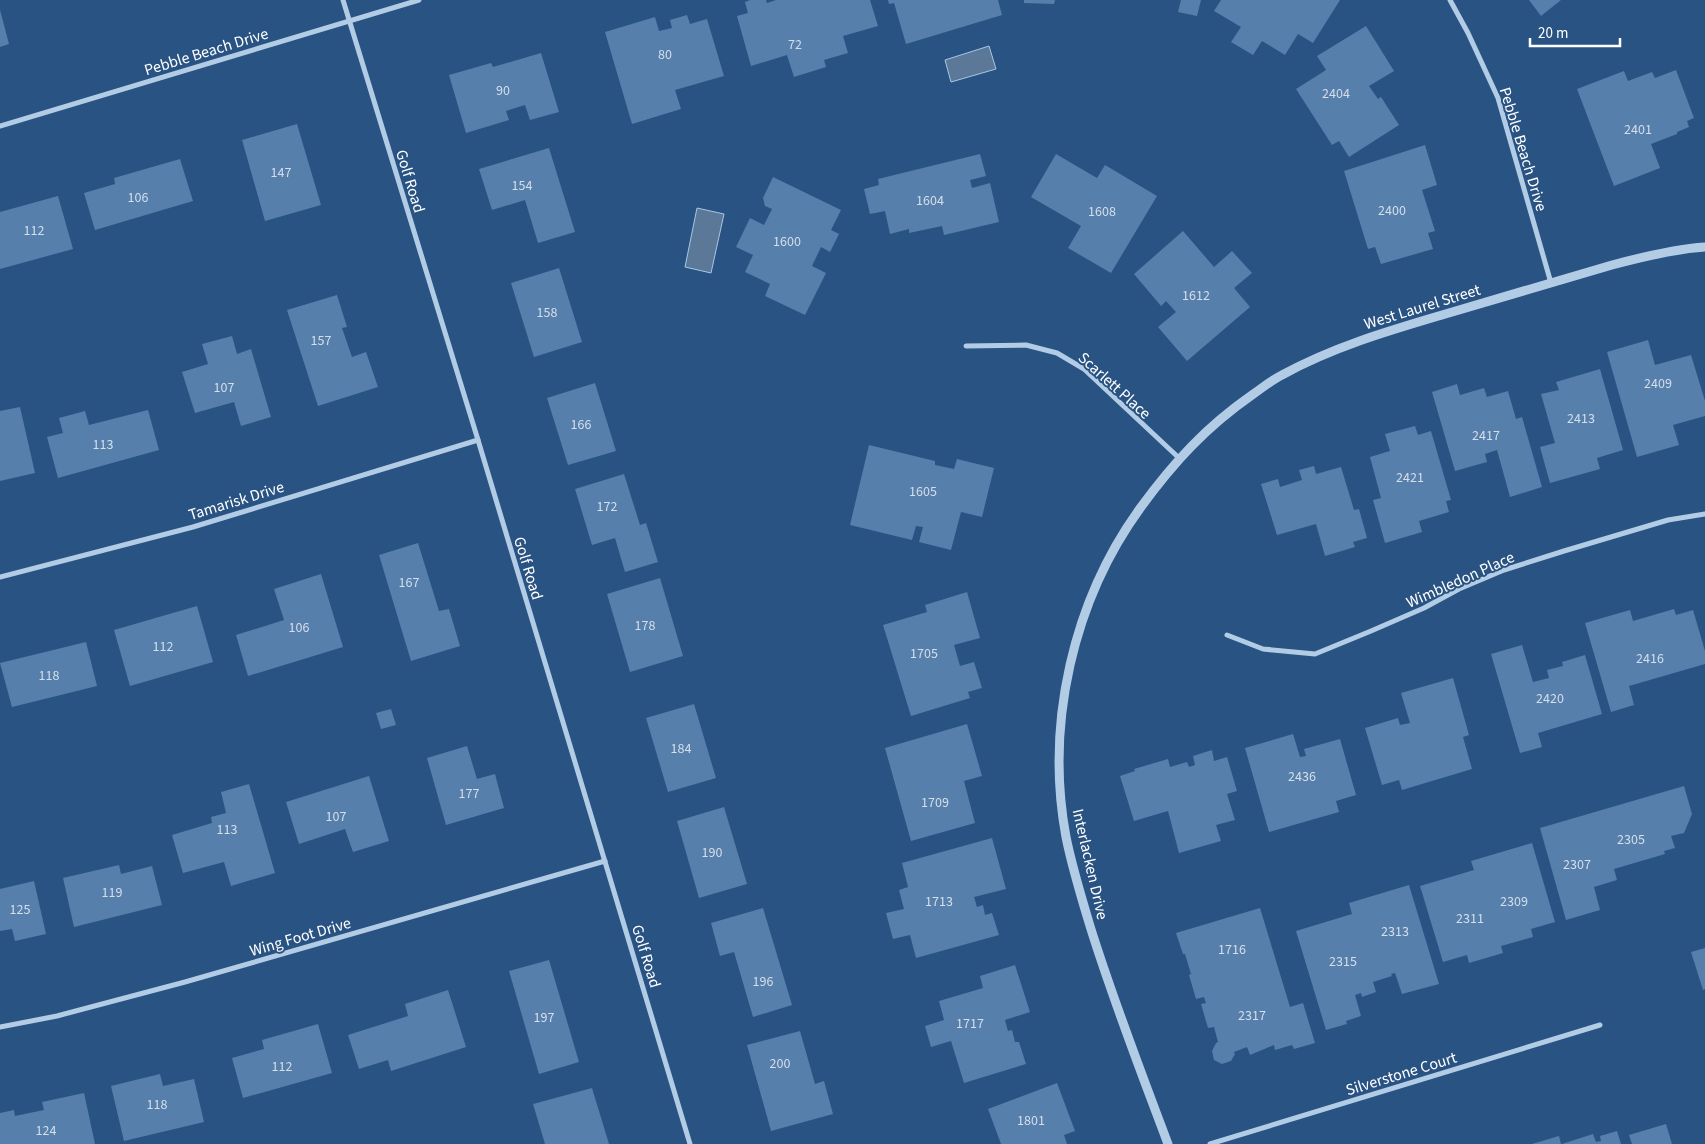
<svg xmlns="http://www.w3.org/2000/svg" width="1705" height="1144" viewBox="0 0 1705 1144" font-family="'Source Sans 3',sans-serif">
<style>
.water{fill:#5c7899;stroke:#a8c7e6}
.building{fill:#567fac}
.lines{fill:none;stroke-linecap:round;stroke-linejoin:round}
.minor{stroke:#b3cce6;stroke-width:5}
.tertiary{stroke:#b3cce6;stroke-width:9}
.labels{text-anchor:middle;stroke-width:4;stroke-linejoin:round;paint-order:stroke}
.number-label{font-size:14px;fill:#d5dfea}
.street-label{font-size:16px;fill:#fff;stroke:#295383}
</style>
<rect width="100%" height="100%" fill="#295383"/>
<g class="water">
<path d="M989 46 996 69 951 82 945 60Z"/>
<path d="M697 208 724 214 711 273 685 267Z"/>
</g>
<g class="building">
<path d="M750 0H766L767 3 776 0H870L878 26 843 36 848 53 824 60 826 67 794 77 787 55 751 66 737 16 748 13 745 2Z"/>
<path d="M888 0H998L1002 15 906 44 894 3 889 4Z"/>
<path d="M1024 0H1055L1054 4 1024 3Z"/>
<path d="M1181 0H1201L1197 16 1178 12Z"/>
<path d="M1221 0H1340L1313 43 1298 34 1285 55 1262 41 1253 55 1231 42 1241 27 1214 11Z"/>
<path d="M1529 0H1561L1541 16Z"/>
<path d="M0 10 9 44 0 47Z"/>
<path d="M687 15 690 24 707 19 724 76 675 90 681 109 632 124 605 32 655 17 659 31 672 28 670 20Z"/>
<path d="M1366 26 1394 71 1369 86 1378 99 1381 97 1399 125 1349 157 1339 141 1332 145 1296 89 1326 70 1317 56Z"/>
<path d="M541 53 559 112 530 120 525 105 506 111 509 120 466 133 449 75 491 63 493 67Z"/>
<path d="M1676 70 1694 118 1687 121 1689 127 1677 132V134L1651 144 1660 168 1614 186 1577 89 1624 71 1628 81 1652 72 1655 78Z"/>
<path d="M297 124 321 205 265 221 242 140Z"/>
<path d="M1425 145 1437 185 1422 190 1435 231 1428 233 1433 249 1381 264 1375 247 1368 249 1344 171Z"/>
<path d="M549 148 575 232 538 243 525 200 492 210 479 169Z"/>
<path d="M980 154 986 176 970 180 972 188 990 183 999 222 944 235 942 226 909 233V229L890 234 885 211 870 214 864 189 879 185 878 179Z"/>
<path d="M1056 154 1097 178 1105 165 1157 196 1111 273 1068 248 1081 226 1031 197Z"/>
<path d="M180 159 193 201 95 230 84 193 115 184 114 178Z"/>
<path d="M773 177 841 210 831 230 839 234 830 252 821 247 812 266 826 273 805 315 765 296 770 284 745 272 753 255 736 247 750 218 764 225 772 209 765 206 763 198Z"/>
<path d="M58 196 73 249 0 269V212Z"/>
<path d="M1183 231 1214 267 1232 251 1252 273 1234 288 1250 307 1187 361 1158 327 1176 312 1166 301 1161 306 1134 274Z"/>
<path d="M559 268 582 342 534 357 511 283Z"/>
<path d="M337 295 347 327 342 328 352 357 366 352 378 387 318 406 287 310Z"/>
<path d="M232 336 237 354 251 349 271 417 241 426 234 402 195 413 182 372 208 364 202 344Z"/>
<path d="M1648 340 1655 365 1691 355 1705 401V416L1673 425 1679 445 1637 457 1607 352Z"/>
<path d="M1600 369 1623 450 1597 458 1600 469 1550 483 1540 447 1555 443 1541 394 1559 390 1556 382Z"/>
<path d="M595 383 616 451 568 465 547 398Z"/>
<path d="M1457 384 1460 395 1484 388 1487 397 1508 391 1516 419 1522 417 1542 487 1510 497 1497 450 1485 454 1487 462 1455 471 1432 392Z"/>
<path d="M20 407 35 473 0 481V411Z"/>
<path d="M148 410 159 450 58 478 47 437 63 433 59 418 85 411 89 425Z"/>
<path d="M1415 426 1418 435 1431 431 1451 500 1446 501 1449 512 1419 521 1422 532 1385 543 1373 500 1381 498 1370 457 1390 451 1385 434Z"/>
<path d="M869 445 935 461V465L954 469 957 459 994 468 982 517 961 512 951 550 919 542 923 527 916 526 912 540 850 525Z"/>
<path d="M1314 466 1316 474 1341 467 1354 510 1359 509 1367 538 1353 542 1355 547 1325 556 1316 524 1277 535 1261 484 1278 479 1280 487 1302 480 1299 470Z"/>
<path d="M624 474 640 525 646 523 658 562 625 572 615 538 592 545 575 489Z"/>
<path d="M418 543 439 611 449 609 460 646 411 661 379 555Z"/>
<path d="M321 574 343 647 248 676 236 635 284 620 274 589Z"/>
<path d="M660 578 683 656 630 672 607 594Z"/>
<path d="M967 592 980 638 954 645 960 666 974 662 982 688 968 692 970 698 911 716 883 625 927 612 925 605Z"/>
<path d="M197 606 213 662 130 686 114 630Z"/>
<path d="M1674 609 1676 615 1693 610 1705 651V664L1629 686 1634 705 1611 712 1585 623 1630 610 1633 621Z"/>
<path d="M86 642 97 686 12 707 0 663Z"/>
<path d="M1522 645 1533 682 1549 678 1547 670 1563 666 1562 662 1585 655 1602 714 1538 733 1542 747 1520 753 1491 654Z"/>
<path d="M1453 678 1469 735 1463 737 1472 769 1402 790 1399 780 1382 785 1365 728 1398 718 1400 725 1410 723 1401 693Z"/>
<path d="M694 704 716 778 668 792 646 718Z"/>
<path d="M391 709 396 725 381 729 376 713Z"/>
<path d="M967 724 982 776 964 781 975 823 911 841 885 748Z"/>
<path d="M1293 734 1300 757 1306 756 1304 749 1340 739 1356 795 1336 801 1339 812 1269 832 1245 748Z"/>
<path d="M467 746 477 779 495 774 504 808 446 825 427 758Z"/>
<path d="M1212 750 1214 761 1227 757 1237 791 1227 794 1235 820 1216 825 1221 841 1179 853 1168 811 1134 821 1120 776 1135 771 1134 769 1168 759 1170 767 1187 762 1189 767 1195 765 1193 756Z"/>
<path d="M369 776 389 841 353 852 345 829 299 844 286 802Z"/>
<path d="M249 784 275 873 231 886 224 862 183 873 172 835 212 823 211 817 226 813 221 792Z"/>
<path d="M1684 786 1692 814 1684 833 1671 836 1675 848 1664 851 1665 854 1614 869 1617 880 1594 887 1600 910 1566 920 1540 828Z"/>
<path d="M724 807 747 884 699 898 677 821Z"/>
<path d="M992 838 1006 889 974 897 977 907 983 905 985 915 992 913 999 935 916 958 910 935 893 939 886 913 904 909 899 890 908 887 902 863Z"/>
<path d="M1532 843 1555 922 1531 929 1533 937 1501 946 1503 953 1469 963 1467 955 1443 962 1420 886 1474 870 1471 861Z"/>
<path d="M119 865 121 874 152 866 162 905 74 927 63 878Z"/>
<path d="M34 881 46 934 15 941 12 929 0 931V889Z"/>
<path d="M1409 885 1439 984 1402 994 1395 973 1391 974 1392 976 1373 982 1376 992 1362 997 1361 993 1355 995 1361 1016 1346 1021 1347 1024 1326 1030 1296 931 1352 914 1349 903Z"/>
<path d="M763 908 792 1005 753 1017 734 952 720 956 711 923Z"/>
<path d="M1260 908 1290 1007 1303 1003 1315 1043 1294 1049 1292 1045 1275 1050 1274 1045 1250 1055 1247 1047 1234 1052 1235 1054 1231 1061 1222 1064 1214 1060 1212 1051 1216 1043 1218 1042 1214 1027 1208 1028 1201 1004 1206 1003 1204 997 1196 999 1189 975 1191 974 1185 954H1183L1176 933Z"/>
<path d="M1705 948V989L1703 990 1691 952Z"/>
<path d="M549 960 579 1062 539 1074 509 971Z"/>
<path d="M1015 965 1030 1012 1005 1020 1008 1031 1012 1030 1015 1042H1019L1026 1064 964 1083 951 1041 931 1047 925 1026 944 1020 939 1001 983 988 980 976Z"/>
<path d="M448 990 466 1047 391 1071 388 1060 359 1069 348 1035 408 1016 405 1004Z"/>
<path d="M318 1024 332 1073 243 1098 232 1058 264 1049 262 1040Z"/>
<path d="M800 1031 815 1084 824 1081 833 1114 771 1131 747 1045Z"/>
<path d="M160 1074 163 1086 194 1079 204 1122 124 1141 111 1086Z"/>
<path d="M1057 1083 1075 1131 1064 1135 1067 1144H1001L988 1109Z"/>
<path d="M592 1088 609 1144H545L533 1104Z"/>
<path d="M84 1093 95 1144H0V1113L14 1110 15 1116 44 1110 42 1102Z"/>
<path d="M1666 1124 1672 1144H1632L1629 1135Z"/>
<path d="M1617 1131 1621 1144H1562L1593 1134 1596 1142 1601 1141 1600 1136Z"/>
<path d="M1559 1136 1561 1144H1532Z"/>
</g>
<g class="lines">
<g class="minor">
<path d="M343 0 478 440 690 1144"/>
<path d="M1450 0 1468 33 1498 98 1551 283"/>
<path d="M0 126 419 0"/>
<path d="M966 346 1026 345 1057 353 1084 369 1179 458"/>
<path d="M0 577 193 527 478 440"/>
<path d="M1227 635 1263 649 1315 654 1371 631 1424 608 1459 589 1504 570 1564 551 1668 520 1705 514"/>
<path d="M0 1027 57 1016 185 982 605 861"/>
<path d="M1210 1144 1600 1025"/>
</g>
<path class="tertiary" d="M1168 1144C1141 1072 1113 1000 1090 926 1081 896 1072 867 1066 837 1045 724 1073 600 1141 507 1174 462 1206 427 1252 395 1262 388 1272 380 1282 375 1333 347 1388 331 1442 315 1499 298 1556 281 1612 265 1642 257 1674 249 1705 247"/>
</g>
<g class="labels">
<g class="number-label">
<text x="795" y="49">72</text>
<text x="665" y="59">80</text>
<text x="503" y="95">90</text>
<text x="1336" y="98">2404</text>
<text x="1638" y="134">2401</text>
<text x="281" y="177">147</text>
<text x="522" y="190">154</text>
<text x="138" y="202">106</text>
<text x="930" y="205">1604</text>
<text x="1392" y="215">2400</text>
<text x="1102" y="216">1608</text>
<text x="34" y="235">112</text>
<text x="787" y="246">1600</text>
<text x="1196" y="300">1612</text>
<text x="547" y="317">158</text>
<text x="321" y="345">157</text>
<text x="1658" y="388">2409</text>
<text x="224" y="392">107</text>
<text x="1581" y="423">2413</text>
<text x="581" y="429">166</text>
<text x="1486" y="440">2417</text>
<text x="103" y="449">113</text>
<text x="1410" y="482">2421</text>
<text x="923" y="496">1605</text>
<text x="607" y="511">172</text>
<text x="409" y="587">167</text>
<text x="645" y="630">178</text>
<text x="299" y="632">106</text>
<text x="163" y="651">112</text>
<text x="924" y="658">1705</text>
<text x="1650" y="663">2416</text>
<text x="49" y="680">118</text>
<text x="1550" y="703">2420</text>
<text x="681" y="753">184</text>
<text x="1302" y="781">2436</text>
<text x="469" y="798">177</text>
<text x="935" y="807">1709</text>
<text x="336" y="821">107</text>
<text x="227" y="834">113</text>
<text x="1631" y="844">2305</text>
<text x="712" y="857">190</text>
<text x="1577" y="869">2307</text>
<text x="112" y="897">119</text>
<text x="939" y="906">1713</text>
<text x="1514" y="906">2309</text>
<text x="20" y="914">125</text>
<text x="1470" y="923">2311</text>
<text x="1395" y="936">2313</text>
<text x="1232" y="954">1716</text>
<text x="1343" y="966">2315</text>
<text x="763" y="986">196</text>
<text x="1252" y="1020">2317</text>
<text x="544" y="1022">197</text>
<text x="970" y="1028">1717</text>
<text x="780" y="1068">200</text>
<text x="282" y="1071">112</text>
<text x="157" y="1109">118</text>
<text x="1031" y="1125">1801</text>
<text x="46" y="1135">124</text>
</g>
<g class="street-label">
<text transform="translate(206 51) rotate(-17)" y="6">Pebble Beach Drive</text>
<text transform="translate(1524 149) rotate(73)" y="6">Pebble Beach Drive</text>
<text transform="translate(411 181) rotate(73)" y="6">Golf Road</text>
<text transform="translate(1422 306) rotate(-17)" y="6">West Laurel Street</text>
<text transform="translate(1115 385) rotate(42)" y="6">Scarlett Place</text>
<text transform="translate(236 500) rotate(-17)" y="6">Tamarisk Drive</text>
<text transform="translate(529 568) rotate(73)" y="6">Golf Road</text>
<text transform="translate(1460 579) rotate(-24)" y="6">Wimbledon Place</text>
<text transform="translate(1091 864) rotate(77)" y="6">Interlacken Drive</text>
<text transform="translate(300 936) rotate(-16)" y="6">Wing Foot Drive</text>
<text transform="translate(647 956) rotate(73)" y="6">Golf Road</text>
<text transform="translate(1401 1073) rotate(-17)" y="6">Silverstone Court</text>
</g>
</g>
<path d="M1530 38v8h90v-8" fill="none" stroke="#ffffff" stroke-width="2.5"/>
<text x="1538" y="38" font-size="15" fill="#ffffff" stroke="#295383" stroke-width="4" paint-order="stroke">20 m</text>
</svg>
